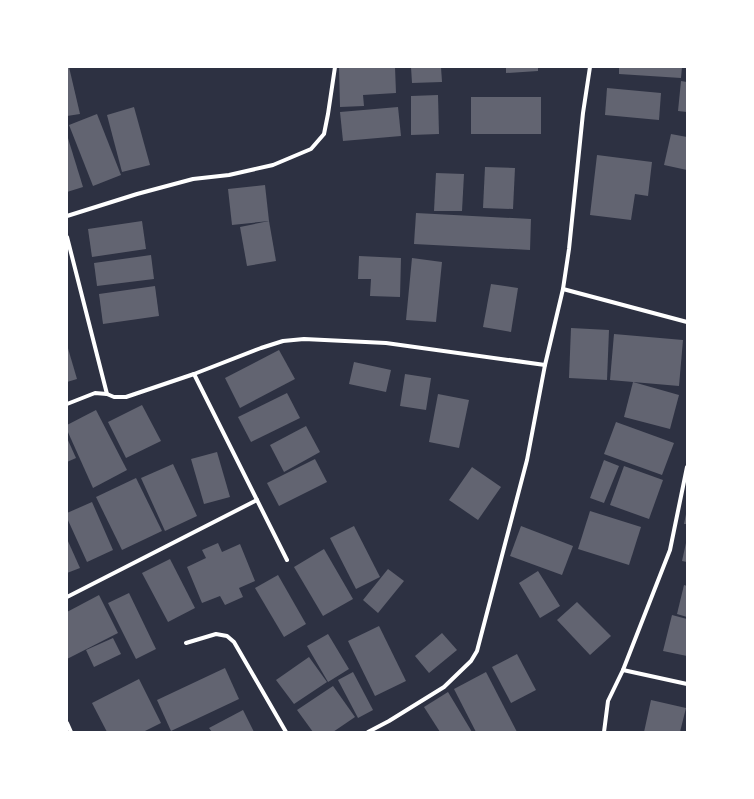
<svg xmlns="http://www.w3.org/2000/svg" width="754" height="799" viewBox="0 0 754 799" font-family="Roboto,sans-serif">
<style>
.building{fill:#626471}
.lines{fill:none;stroke-linecap:round;stroke-linejoin:round}
.minor{stroke:#fff;stroke-width:4}
</style>
<rect width="100%" height="100%" fill="#2d3142"/>
<g class="building">
<path d="M67 67H69L80 114 67 116Z"/>
<path d="M339 67H395L396 93 363 95 364 106 340 107Z"/>
<path d="M411 67H441L442 82 412 83Z"/>
<path d="M506 67H538V71L506 73Z"/>
<path d="M619 67H682L681 78 619 74Z"/>
<path d="M681 81 687 82V112L678 111Z"/>
<path d="M607 88 661 93 659 120 605 115Z"/>
<path d="M438 95 439 134 411 135V96Z"/>
<rect x="471" y="97" width="70" height="37"/>
<path d="M134 107 150 165 122 172 107 115Z"/>
<path d="M398 107 401 136 343 141 340 112Z"/>
<path d="M97 114 121 175 93 186 69 125Z"/>
<path d="M671 134 687 137V170L664 165Z"/>
<path d="M67 135 83 187 67 192Z"/>
<path d="M597 155 652 162 648 196 635 194 631 220 590 215Z"/>
<path d="M485 167 515 168 513 209 483 208Z"/>
<path d="M436 173 464 174 462 211H434Z"/>
<path d="M265 185 269 221 232 225 228 189Z"/>
<path d="M416 213 531 219 530 250 414 244Z"/>
<path d="M142 221 146 249 92 257 88 229Z"/>
<path d="M269 221 276 261 247 266 240 227Z"/>
<path d="M151 255 154 279 97 286 94 263Z"/>
<path d="M359 256 401 258 400 297 370 296 371 279H358Z"/>
<path d="M412 258 442 262 436 322 406 320Z"/>
<path d="M491 284 518 288 511 332 483 327Z"/>
<path d="M155 286 159 316 103 324 99 294Z"/>
<path d="M571 328 609 330 607 380 569 378Z"/>
<path d="M614 334 683 340 679 386 610 380Z"/>
<path d="M67 345 77 379 67 382Z"/>
<path d="M279 350 295 379 240 408 225 378Z"/>
<path d="M354 362 391 370 386 392 349 384Z"/>
<path d="M405 374 431 378 426 410 400 406Z"/>
<path d="M633 382 679 395 670 429 624 417Z"/>
<path d="M287 393 300 418 251 442 238 417Z"/>
<path d="M438 394 469 400 459 448 429 442Z"/>
<path d="M142 405 161 441 126 458 108 422Z"/>
<path d="M96 410 127 470 93 488 67 430V425Z"/>
<path d="M616 422 674 443 662 475 604 454Z"/>
<path d="M306 426 320 452 284 472 270 445Z"/>
<path d="M67 438 76 458 67 462Z"/>
<path d="M217 452 230 497 204 504 191 459Z"/>
<path d="M315 459 327 482 279 506 267 483Z"/>
<path d="M604 460 619 466 604 503 590 498Z"/>
<path d="M173 464 197 516 165 531 141 478Z"/>
<path d="M624 466 663 480 649 519 610 505Z"/>
<path d="M472 467 501 487 478 520 449 500Z"/>
<path d="M136 478 162 531 122 550 96 497Z"/>
<path d="M92 502 113 550 87 562 67 518V513Z"/>
<path d="M590 511 641 527 629 565 578 549Z"/>
<path d="M686 514H687V524H684Z"/>
<path d="M354 526 380 577 356 589 330 538Z"/>
<path d="M521 526 573 546 562 575 510 556Z"/>
<path d="M67 539 80 568 67 573Z"/>
<path d="M218 543 222 552 240 544 255 581 239 588 243 597 225 605 220 596 202 603 187 567 206 558 202 550Z"/>
<path d="M686 543H687V562L682 561Z"/>
<path d="M324 549 353 599 323 616 294 567Z"/>
<path d="M170 559 195 608 168 622 142 573Z"/>
<path d="M388 569 404 581 378 613 363 600Z"/>
<path d="M538 571 560 606 540 618 519 583Z"/>
<path d="M278 575 306 624 284 637 255 588Z"/>
<path d="M684 585 687 586V617L677 614Z"/>
<path d="M129 593 156 649 136 659 108 603Z"/>
<path d="M99 595 118 633 67 659V612Z"/>
<path d="M577 602 611 636 590 655 557 620Z"/>
<path d="M672 615 687 619V656L663 651Z"/>
<path d="M379 626 406 681 375 696 348 641Z"/>
<path d="M442 633 457 650 429 673 415 656Z"/>
<path d="M328 634 349 669 328 682 307 646Z"/>
<path d="M113 638 121 654 94 667 86 650Z"/>
<path d="M517 654 536 690 511 703 492 667Z"/>
<path d="M309 657 327 682 294 704 276 680Z"/>
<path d="M225 668 239 699 171 731 157 700Z"/>
<path d="M353 672 373 710 358 718 338 680Z"/>
<path d="M486 672 517 732H476L454 689Z"/>
<path d="M139 679 161 723 143 732H107L92 703Z"/>
<path d="M333 686 355 717 333 732H313L297 710Z"/>
<path d="M448 692 472 732H440L424 707Z"/>
<path d="M651 700 686 708 680 732H644Z"/>
<path d="M243 710 254 732H212L209 728Z"/>
</g>
<g class="lines">
<g class="minor">
<path d="M67 216 137 194 193 179 229 175 273 165 311 149 324 134 328 114 335 67"/>
<path d="M67 237 107 394"/>
<path d="M563 289 687 322"/>
<path d="M194 374 287 560"/>
<path d="M67 404 95 393 107 394 114 397H126L194 374 261 348 283 341 304 339 386 343 545 365"/>
<path d="M67 597 257 500"/>
<path d="M186 643 216 634 227 636 234 642 286 732"/>
<path d="M623 670 687 684"/>
<path d="M67 723 71 732"/>
<path d="M368 732 389 721 444 687 471 661 477 651 527 460 545 365 563 289 569 249 583 113 590 67"/>
<path d="M604 732 608 701 623 670 670 550 687 467"/>
</g>
</g>
<rect width="754" height="799" fill="none" stroke="#ffffff" stroke-width="136"/>
</svg>
